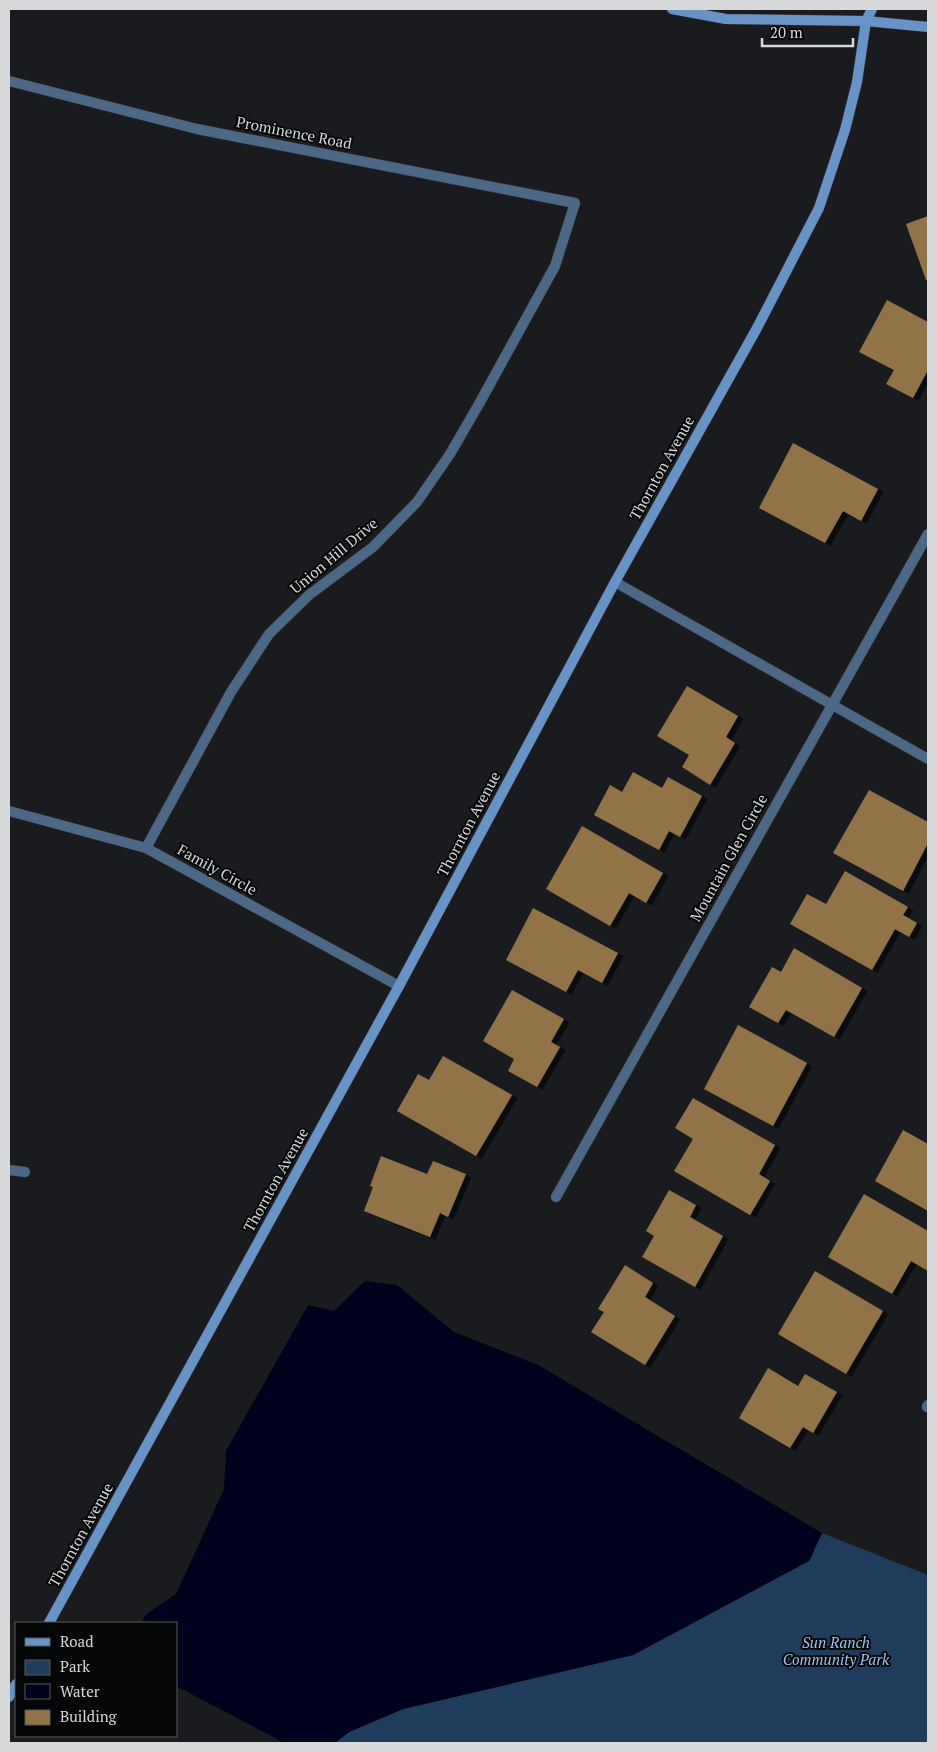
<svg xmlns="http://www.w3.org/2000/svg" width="937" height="1752" viewBox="0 0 937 1752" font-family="'PT Serif',serif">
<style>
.green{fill:#1f3c5d}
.water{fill:#00011c}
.building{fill:#917346;filter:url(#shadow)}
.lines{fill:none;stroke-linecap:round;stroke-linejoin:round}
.street-casing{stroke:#343538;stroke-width:11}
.secondary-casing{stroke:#343538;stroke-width:11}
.street{stroke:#4d6787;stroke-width:10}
.secondary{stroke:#6893c6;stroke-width:10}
.labels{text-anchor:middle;stroke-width:4;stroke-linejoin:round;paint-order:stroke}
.street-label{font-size:15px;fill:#d7d8da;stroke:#050607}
.park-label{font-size:15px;font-style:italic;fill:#9ac2f3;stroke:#050607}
</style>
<defs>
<filter id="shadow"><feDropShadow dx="5.5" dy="3" stdDeviation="0" flood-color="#0009"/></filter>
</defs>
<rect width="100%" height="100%" fill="#191b1e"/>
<path class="green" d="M822 1533 928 1575V1743H335L349 1732 403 1709 633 1655 809 1561Z"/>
<path class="water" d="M365 1281 397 1285 454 1332 538 1365 822 1533 809 1561 633 1655 403 1709 349 1732 335 1743H281L279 1740 176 1686V1623H142L145 1615 176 1594 224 1489 226 1451 308 1305 334 1311Z"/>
<g class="building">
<path d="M928 216V280H926L906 224Z"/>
<path d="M887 300 928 322V349L927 352 928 353V370L913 398 886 384 894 370 859 352Z"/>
<path d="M793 443 878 489 861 521 843 511 825 543 759 508Z"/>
<path d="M687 686 738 716 726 737 735 743 710 785 682 767 689 755 657 736Z"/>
<path d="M633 772 662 788 668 777 702 796 680 837 669 831 659 850 594 815 610 785 622 792Z"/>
<path d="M869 790 928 822V843L903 891 833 853Z"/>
<path d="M582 826 663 873 646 903 629 893 610 926 546 889Z"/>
<path d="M845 871 908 907 903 915 917 923 909 937 895 929 872 970 790 924 807 894 826 904Z"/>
<path d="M533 908 618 953 602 983 578 970 566 992 506 960Z"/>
<path d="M794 948 862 988 834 1037 786 1010 778 1023 749 1007 772 967 781 972Z"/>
<path d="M512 990 564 1019 551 1042 560 1047 537 1087 508 1071 514 1059 483 1041Z"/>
<path d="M738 1025 807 1063 773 1126 704 1089Z"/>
<path d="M443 1056 512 1095 476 1156 397 1111 418 1074 429 1080Z"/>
<path d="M693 1098 775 1145 759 1174 770 1181 750 1215 674 1171 693 1139 675 1128Z"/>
<path d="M903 1130 928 1144V1211L875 1181Z"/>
<path d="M381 1156 427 1174 433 1161 466 1174 448 1217 440 1213 430 1237 364 1211 373 1187 370 1186Z"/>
<path d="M669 1190 696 1205 690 1217 723 1236 695 1287 642 1257 654 1236 646 1231Z"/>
<path d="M864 1194 928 1231V1271L911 1261 892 1294 828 1257Z"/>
<path d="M625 1265 653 1283 645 1297 675 1316 645 1365 591 1332 604 1312 598 1309Z"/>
<path d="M815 1271 883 1311 846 1374 778 1334Z"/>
<path d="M768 1368 798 1386 805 1374 837 1392 813 1433 803 1427 790 1448 739 1418Z"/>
</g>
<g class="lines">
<defs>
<g id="street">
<path d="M9 81 197 129 575 203 555 266 479 404 450 454 417 502 373 547 309 595 269 634 231 692 146 848"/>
<path d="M615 582 928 759"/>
<path d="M9 811 146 848 399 986"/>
<path d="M9 1170 25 1172"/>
<path d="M556 1197 928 534"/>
<path d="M927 1407 928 1405"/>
</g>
<g id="secondary">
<path d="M672 9 726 19 866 21 928 27"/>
<path d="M49 1623 399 986 615 582 757 328 819 208 845 130 857 82 866 21 872 9"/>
<path d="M9 1697 16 1684"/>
</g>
</defs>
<use href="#street" class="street-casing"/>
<use href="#secondary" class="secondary-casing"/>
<use href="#street" class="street"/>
<use href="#secondary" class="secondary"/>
</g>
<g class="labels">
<g class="street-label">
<text transform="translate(294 133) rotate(11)" y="5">Prominence Road</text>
<text transform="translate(662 468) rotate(-61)" y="5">Thornton Avenue</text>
<text transform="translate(334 556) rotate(-40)" y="5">Union Hill Drive</text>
<text transform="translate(469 824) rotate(-62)" y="5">Thornton Avenue</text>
<text transform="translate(729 858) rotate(-61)" y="5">Mountain Glen Circle</text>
<text transform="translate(217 870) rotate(29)" y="5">Family Circle</text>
<text transform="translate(276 1180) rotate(-61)" y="5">Thornton Avenue</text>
<text transform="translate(81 1535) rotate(-61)" y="5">Thornton Avenue</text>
</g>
<g class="park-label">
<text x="836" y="1648">Sun Ranch<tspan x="836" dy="17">Community Park</tspan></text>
</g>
</g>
<rect width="937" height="1752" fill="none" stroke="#d7d8da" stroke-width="20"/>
<rect x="15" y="1622" width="162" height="115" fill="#050607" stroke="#595a5b"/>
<rect x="25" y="1638" width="25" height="8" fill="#6893c6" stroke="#595a5b"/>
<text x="60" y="1647" font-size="15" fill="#d7d8da">Road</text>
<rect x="25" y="1660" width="25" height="15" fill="#1f3c5d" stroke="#595a5b"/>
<text x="60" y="1672" font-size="15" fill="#d7d8da">Park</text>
<rect x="25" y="1684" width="25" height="15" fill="#00011c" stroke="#595a5b"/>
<text x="60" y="1697" font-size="15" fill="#d7d8da">Water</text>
<rect x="25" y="1710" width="25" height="15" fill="#917346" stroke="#595a5b"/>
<text x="60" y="1722" font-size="15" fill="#d7d8da">Building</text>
<path d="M762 38v8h91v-8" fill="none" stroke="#d7d8da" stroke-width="2.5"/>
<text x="770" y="38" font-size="15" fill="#d7d8da" stroke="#050607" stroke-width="4" paint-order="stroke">20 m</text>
</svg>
